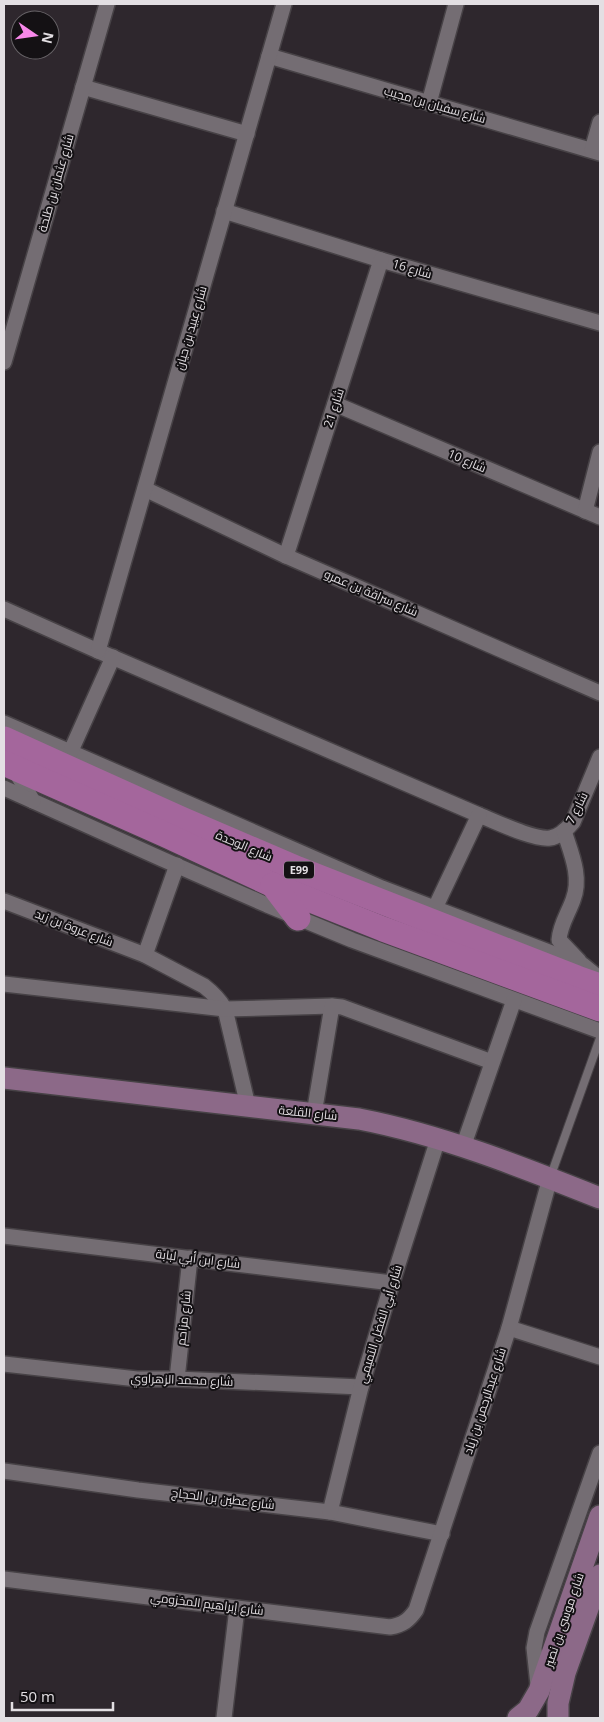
<svg xmlns="http://www.w3.org/2000/svg" width="604" height="1722" viewBox="0 0 604 1722" font-family="'Open Sans',Cairo,sans-serif">
<style>
.lines{fill:none;stroke-linecap:round;stroke-linejoin:round}
.lane-casing{stroke:#474246;stroke-width:10}
.street-casing{stroke:#474246;stroke-width:18}
.secondary-casing{stroke:#474246;stroke-width:24}
.primary-casing{stroke:#474246;stroke-width:28}
.lane{stroke:#746d73;stroke-width:8}
.street{stroke:#746d73;stroke-width:15}
.secondary{stroke:#8c6988;stroke-width:21}
.primary{stroke:#a4669c;stroke-width:25}
.labels{text-anchor:middle;stroke-width:4;stroke-linejoin:round;paint-order:stroke}
.shield{fill:#141114;stroke:#a5a1a5;stroke-width:1}
.shield-label{font-size:11px;font-weight:bold;fill:#e3dfe3}
.street-label{font-size:12px;fill:#e3dfe3;stroke:#141114}
</style>
<rect width="100%" height="100%" fill="#2e272d"/>
<g class="lines">
<defs>
<path id="lane" d="M550 1178 600 1038"/>
<g id="street">
<path d="M269 56 600 153"/>
<path d="M83 87 247 134"/>
<path d="M429 103 456 4"/>
<path d="M592 150 600 122"/>
<path d="M224 211 381 260 600 323"/>
<path d="M4 362 107 4"/>
<path d="M335 404 600 517"/>
<path d="M145 489 286 556 600 693"/>
<path d="M585 511 600 452"/>
<path d="M286 556 381 260"/>
<path d="M4 609 98 651 479 815C497 822 533 840 550 838 559 837 567 829 573 822L600 757"/>
<path d="M98 651 284 4"/>
<path d="M4 723 382 888 583 965 600 979"/>
<path d="M70 753 113 657"/>
<path d="M14 769 33 801 162 859 267 905 352 940 600 1031"/>
<path d="M4 788 33 801"/>
<path d="M564 831C571 853 582 877 573 900 568 914 560 925 559 940L579 961"/>
<path d="M4 901 145 955 204 986C213 993 219 999 225 1009L248 1106"/>
<path d="M435 908 479 815"/>
<path d="M145 955 177 865"/>
<path d="M4 984 225 1009 332 1006"/>
<path d="M314 1114 332 1006 342 1007 492 1062"/>
<path d="M463 1147 514 1000"/>
<path d="M4 1236 392 1283"/>
<path d="M509 1328 600 1357"/>
<path d="M4 1364 137 1379H177L361 1387"/>
<path d="M177 1379 190 1258"/>
<path d="M4 1471 138 1490 330 1512 442 1534"/>
<path d="M330 1512 361 1387 392 1283 438 1139"/>
<path d="M4 1579 390 1627C403 1625 409 1620 416 1610L509 1328 550 1178"/>
<path d="M538 1685 534 1648 537 1632 600 1453"/>
<path d="M224 1718 237 1608"/>
</g>
<g id="secondary">
<path d="M4 1078 359 1119C442 1135 522 1167 600 1198"/>
<path d="M518 1718 528 1710 539 1691 600 1516"/>
<path d="M558 1718V1703L565 1673 600 1575"/>
</g>
<g id="primary">
<path d="M4 739 181 819 298 869 577 978 600 986"/>
<path d="M4 763 166 835 273 885 383 929 600 1009"/>
<path d="M273 885 298 918"/>
</g>
</defs>
<use href="#lane" class="lane-casing"/>
<use href="#street" class="street-casing"/>
<use href="#secondary" class="secondary-casing"/>
<use href="#primary" class="primary-casing"/>
<use href="#lane" class="lane"/>
<use href="#street" class="street"/>
<use href="#secondary" class="secondary"/>
<use href="#primary" class="primary"/>
</g>
<g class="labels">
<rect class="shield" x="284" y="861.5" width="30" height="17" rx="4"/>
<g class="shield-label">
<text x="299" y="874">E99</text>
</g>
<g class="street-label">
<text transform="translate(435 105) rotate(16)" y="4">شارع سفبان بن مجيب</text>
<text transform="translate(56 183) rotate(-74)" y="4">شارع عثمان بن طلحة</text>
<text transform="translate(412 269) rotate(16)" y="4">شارع 16</text>
<text transform="translate(191 328) rotate(-74)" y="4">شارع عبيد بن حيان</text>
<text transform="translate(334 408) rotate(-72)" y="4">شارع 21</text>
<text transform="translate(467 461) rotate(23)" y="4">شارع 10</text>
<text transform="translate(371 593) rotate(23)" y="4">شارع سراقة بن عمرو</text>
<text transform="translate(577 808) rotate(-63)" y="4">شارع 7</text>
<text transform="translate(244 846) rotate(23)" y="4">شارع الوحدة</text>
<text transform="translate(74 928) rotate(21)" y="4">شارع عروة بن زيد</text>
<text transform="translate(308 1113) rotate(6)" y="4">شارع القلعة</text>
<text transform="translate(198 1259) rotate(7)" y="4">شارع ابن أبي لبابة</text>
<text transform="translate(184 1318) rotate(-84)" y="4">شارع مزاحم</text>
<text transform="translate(380 1324) rotate(-73)" y="4">شارع أبي الفضل التميمي</text>
<text transform="translate(182 1380) rotate(2)" y="4">شارع محمد الزهراوي</text>
<text transform="translate(485 1401) rotate(-72)" y="4">شارع عبدالرحمن بن زياد</text>
<text transform="translate(223 1499) rotate(7)" y="4">شارع عطين بن الحجاج</text>
<text transform="translate(207 1604) rotate(7)" y="4">شارع إبراهيم المخزومي</text>
<text transform="translate(564 1620) rotate(-71)" y="4">شارع موسى بن نصير</text>
</g>
</g>
<rect width="604" height="1722" fill="none" stroke="#e3dfe3" stroke-width="10"/>
<g transform="translate(35 35) rotate(103)"><circle r="24" fill="#141114" stroke="#676367"/>
<path d="M0-4L9 19L0 12L-9 19Z" fill="#f888ea"/>
<text y="-8" font-size="14" font-weight="bold" text-anchor="middle" fill="#e3dfe3">N</text>
</g>
<path d="M12 1702v8h101v-8" fill="none" stroke="#e3dfe3" stroke-width="2.5"/>
<text x="20" y="1702" font-size="15" fill="#e3dfe3" stroke="#141114" stroke-width="4" paint-order="stroke">50 m</text>
</svg>
